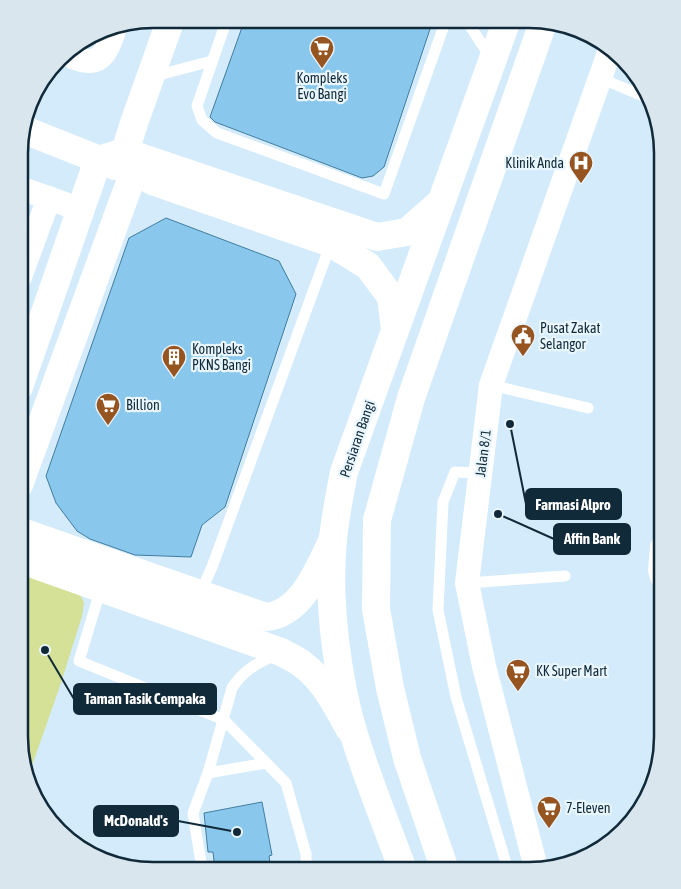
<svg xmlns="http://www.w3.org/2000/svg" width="681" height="889" viewBox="0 0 681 889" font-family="'Asap Condensed',sans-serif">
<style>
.green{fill:#d5e197}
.building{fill:#8ac7ec;stroke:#427d9f}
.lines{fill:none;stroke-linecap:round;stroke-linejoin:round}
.service{stroke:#fff;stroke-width:11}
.minor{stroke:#fff;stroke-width:24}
.tertiary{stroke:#fff;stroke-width:28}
.secondary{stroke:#fff;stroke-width:28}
.labels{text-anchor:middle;stroke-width:4.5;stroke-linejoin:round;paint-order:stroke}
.poi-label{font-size:14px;fill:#112a39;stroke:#eaf6fe;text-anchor:start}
.street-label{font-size:14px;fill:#112a39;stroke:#eaf6fe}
.rim{fill:none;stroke:#112a39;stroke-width:2.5}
.leader{fill:none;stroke:#112a39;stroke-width:2}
.callout-dot{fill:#112a39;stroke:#eaf6fe;stroke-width:2}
.callout{fill:#112a39;stroke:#112a39;stroke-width:2}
.callout-label{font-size:15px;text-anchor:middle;font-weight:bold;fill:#fff}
</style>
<rect width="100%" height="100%" fill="#d3ebfa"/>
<path class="green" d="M19 572 77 590 84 602 82 616 61 683 28 777 19 737Z"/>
<g class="building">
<path d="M245 19 433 20 384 167 373 176 362 178 215 122 210 117Z"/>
<path d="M166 218 279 261 296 294 225 507 202 525 191 557 135 555 90 539 77 531 56 503 46 476 129 238Z"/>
<path d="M262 802 272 855 269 856 271 870 215 869 213 852H208L204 813Z"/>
</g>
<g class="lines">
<g class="service">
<path d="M227 19 197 106 202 120 217 133 384 194 446 20"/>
<path d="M466 20 491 58"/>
<path d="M151 77 212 61"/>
<path d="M600 78 650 99"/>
<path d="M491 385 588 408"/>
<path d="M480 473 455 472 443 502 438 610 456 697 508 870"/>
<path d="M467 583 565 576"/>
<path d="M101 588 79 661 224 720 286 783 306 854V870"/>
<path d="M200 594 212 567 331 243"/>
<path d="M208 773 266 763"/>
<path d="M202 869 193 813 208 773 232 688C244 669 258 663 277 654"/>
</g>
<g class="minor">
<path d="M63 53C71 56 82 62 90 61 107 60 111 38 116 25"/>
<path d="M20 188 82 210"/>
<path d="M20 277 49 198"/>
<path d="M662 577 660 570 662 547"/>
<path d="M536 868 484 666 467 583 491 385 610 50"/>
</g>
<g class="tertiary">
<path d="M22 129 115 166"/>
<path d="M125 152 134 123 171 19"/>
<path d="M152 181 331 243 368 266 391 297 395 329"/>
<path d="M19 387 98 160 125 152 377 237 407 232 441 202"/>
<path d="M19 485 133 174 125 152"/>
<path d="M19 531 266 617C302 614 319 568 333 539"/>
<path d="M19 559 281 652C288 656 296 659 302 664 324 680 336 705 349 728"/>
</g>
<g class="secondary">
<path d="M403 870C387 826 369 783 355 738 337 681 327 599 333 539 335 517 340 494 344 472L507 20"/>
<path d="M445 870 407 758 390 688 376 609 377 520 411 398 544 20"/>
</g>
</g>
<defs>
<symbol id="supermarket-pin" viewBox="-11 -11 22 30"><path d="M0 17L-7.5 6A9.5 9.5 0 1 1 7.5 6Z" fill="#955420" stroke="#eaf6fe"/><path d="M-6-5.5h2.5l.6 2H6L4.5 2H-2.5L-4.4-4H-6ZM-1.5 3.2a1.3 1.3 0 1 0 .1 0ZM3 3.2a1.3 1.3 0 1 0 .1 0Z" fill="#fff"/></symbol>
<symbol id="hospital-pin" viewBox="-11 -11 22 30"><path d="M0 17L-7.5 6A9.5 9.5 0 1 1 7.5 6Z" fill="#955420" stroke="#eaf6fe"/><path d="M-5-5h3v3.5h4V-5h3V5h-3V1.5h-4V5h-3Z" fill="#fff"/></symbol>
<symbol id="civic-pin" viewBox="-11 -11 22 30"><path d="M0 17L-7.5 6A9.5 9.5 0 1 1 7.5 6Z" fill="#955420" stroke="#eaf6fe"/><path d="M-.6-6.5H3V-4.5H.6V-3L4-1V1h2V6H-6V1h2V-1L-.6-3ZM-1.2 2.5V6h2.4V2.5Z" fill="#fff"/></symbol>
<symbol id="building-pin" viewBox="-11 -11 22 30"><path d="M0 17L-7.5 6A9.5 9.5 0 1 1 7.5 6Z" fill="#955420" stroke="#eaf6fe"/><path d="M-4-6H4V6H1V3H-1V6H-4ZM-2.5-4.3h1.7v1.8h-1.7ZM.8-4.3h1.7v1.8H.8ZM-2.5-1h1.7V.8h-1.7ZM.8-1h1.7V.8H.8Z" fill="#fff"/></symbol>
</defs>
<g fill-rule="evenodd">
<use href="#supermarket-pin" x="308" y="34" width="28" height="38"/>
<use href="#hospital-pin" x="567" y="149" width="28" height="38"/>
<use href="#civic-pin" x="509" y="322" width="28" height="38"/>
<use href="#building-pin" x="160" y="343" width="28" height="38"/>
<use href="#supermarket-pin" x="94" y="391" width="28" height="38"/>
<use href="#supermarket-pin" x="504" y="657" width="28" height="38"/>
<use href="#supermarket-pin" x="535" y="794" width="28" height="38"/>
</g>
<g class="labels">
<g class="poi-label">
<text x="322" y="83" text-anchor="middle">Kompleks<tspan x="322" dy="16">Evo Bangi</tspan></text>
<text x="564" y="168" text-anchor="end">Klinik Anda</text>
<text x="540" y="333">Pusat Zakat<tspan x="540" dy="16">Selangor</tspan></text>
<text x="192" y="354">Kompleks<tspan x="192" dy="16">PKNS Bangi</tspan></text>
<text x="126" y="410">Billion</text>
<text x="536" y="676">KK Super Mart</text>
<text x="566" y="813">7-Eleven</text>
</g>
<g class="street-label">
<text transform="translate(357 439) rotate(-71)" y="5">Persiaran Bangi</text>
<text transform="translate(483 453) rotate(-83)" y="5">Jalan 8/1</text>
</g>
</g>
<path d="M0 0H681V889H0ZM153 28H529A125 125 0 0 1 654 153V737A125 125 0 0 1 529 862H153A125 125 0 0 1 28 737V153A125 125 0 0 1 153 28Z" fill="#d9e6ee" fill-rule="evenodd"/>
<path class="rim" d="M153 28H529A125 125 0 0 1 654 153V737A125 125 0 0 1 529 862H153A125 125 0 0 1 28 737V153A125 125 0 0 1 153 28Z"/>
<path class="leader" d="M510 424L526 504M498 514L554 539M45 650L74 699M237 832L178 821"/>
<g class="callout-dot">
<circle cx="510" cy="424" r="5"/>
<circle cx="498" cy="514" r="5"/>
<circle cx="45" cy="650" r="5"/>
<circle cx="237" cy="832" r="5"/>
</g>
<g class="callout">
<rect x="526" y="489" width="95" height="30" rx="5"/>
<rect x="554" y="524" width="76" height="30" rx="5"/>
<rect x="74" y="684" width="142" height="30" rx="5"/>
<rect x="94" y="806" width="84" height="30" rx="5"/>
</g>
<g class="callout-label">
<text x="573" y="510">Farmasi Alpro</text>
<text x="592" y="544">Affin Bank</text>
<text x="145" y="704">Taman Tasik Cempaka</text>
<text x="136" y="826">McDonald's</text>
</g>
</svg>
